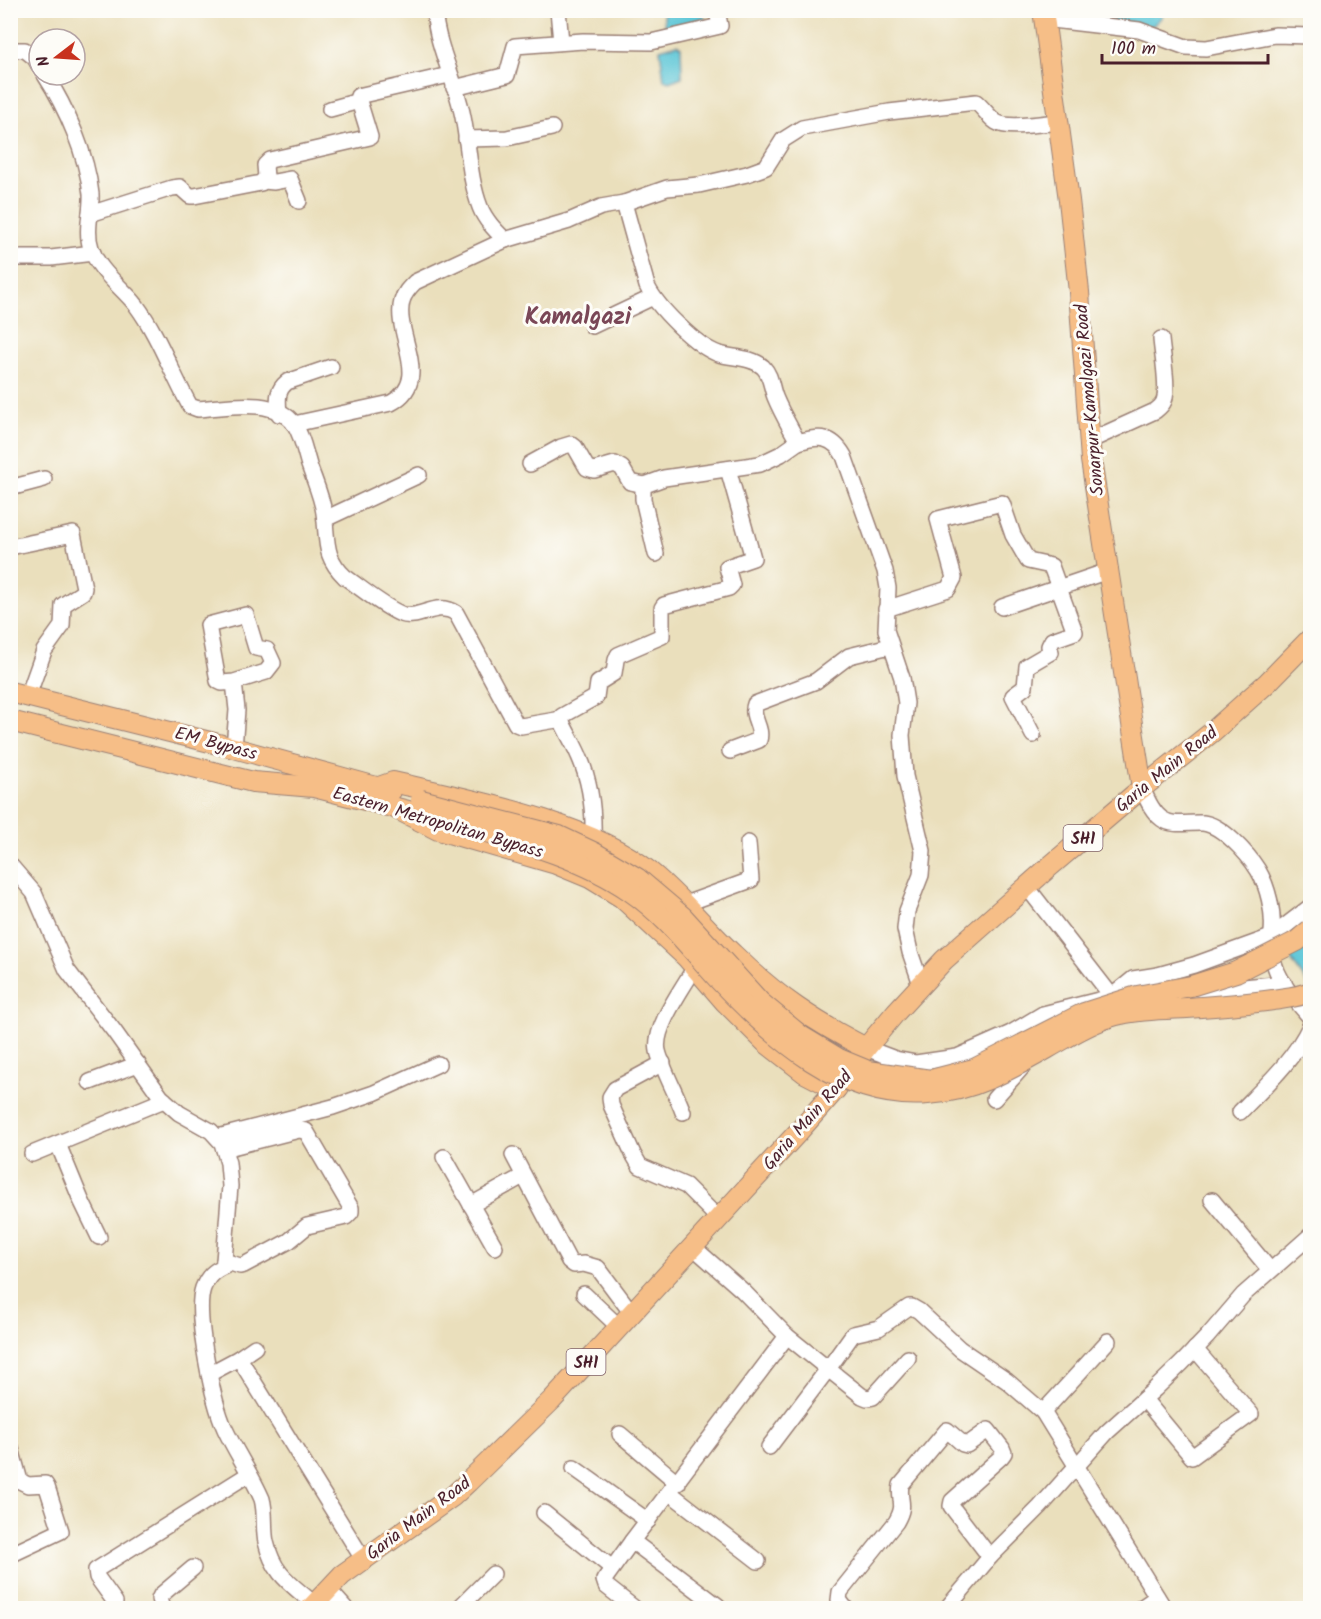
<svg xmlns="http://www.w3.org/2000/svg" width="1321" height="1619" viewBox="0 0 1321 1619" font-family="Kalam,sans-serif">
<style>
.water{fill:#5cc6d7;stroke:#537281;stroke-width:1.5}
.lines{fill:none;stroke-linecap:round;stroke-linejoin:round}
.minor-casing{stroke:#9a7f74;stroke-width:18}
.major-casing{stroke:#9a7f74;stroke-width:22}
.minor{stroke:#fff;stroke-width:15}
.major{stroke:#f6be87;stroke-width:20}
.major-bridge-casing{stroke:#9a7f74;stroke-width:22;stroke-linecap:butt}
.major-bridge{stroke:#f6be87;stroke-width:20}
.labels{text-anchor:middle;stroke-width:6;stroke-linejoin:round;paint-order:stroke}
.shield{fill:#fdfcf7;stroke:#806168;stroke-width:1.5}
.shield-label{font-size:16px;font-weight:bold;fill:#4a1f2b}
.street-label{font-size:18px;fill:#4a1f2b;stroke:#fdfcf7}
.district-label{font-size:24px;font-weight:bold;fill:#7a4757;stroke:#fdfcf7}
</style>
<rect width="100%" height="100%" fill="#fdfcf7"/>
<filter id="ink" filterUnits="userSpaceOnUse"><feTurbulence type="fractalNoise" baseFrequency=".0167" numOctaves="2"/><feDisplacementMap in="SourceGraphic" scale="12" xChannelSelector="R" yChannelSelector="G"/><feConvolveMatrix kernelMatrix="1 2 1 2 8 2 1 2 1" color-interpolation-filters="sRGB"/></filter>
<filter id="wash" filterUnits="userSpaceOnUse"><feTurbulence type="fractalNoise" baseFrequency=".008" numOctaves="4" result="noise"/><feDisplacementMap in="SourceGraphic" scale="24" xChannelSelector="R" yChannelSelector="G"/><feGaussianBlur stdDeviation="1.35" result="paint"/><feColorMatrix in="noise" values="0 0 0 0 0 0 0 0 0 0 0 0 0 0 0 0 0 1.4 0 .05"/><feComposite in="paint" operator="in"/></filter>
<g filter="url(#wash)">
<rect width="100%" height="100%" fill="#eadfbc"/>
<g class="water">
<path d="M663 11H702L706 23 666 34Z"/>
<path d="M1066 11H1162V17L1148 30 1067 18Z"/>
<path d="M677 44 681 47 682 77 669 82 664 80 660 49Z"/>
<path d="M1310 936V981L1307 983 1288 955Z"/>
</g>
</g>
<g filter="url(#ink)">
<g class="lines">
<defs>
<g id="minor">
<path d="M434 10C437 48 456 81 463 117 469 147 469 178 480 207 485 220 495 230 505 240L569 221 601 207 624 203"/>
<path d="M558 10 561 42"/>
<path d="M1044 19 1139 30 1186 47 1206 48 1275 35 1310 36"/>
<path d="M10 50H25L35 58 39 65"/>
<path d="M45 75C66 107 87 155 91 194 92 211 85 231 91 248 98 271 122 287 136 305 159 336 171 372 190 406L198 409C228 407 274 396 295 425 302 436 305 452 309 465 314 480 322 497 324 513 328 541 323 556 345 577 361 588 384 607 401 614 419 621 436 600 456 613L516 724 521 726 562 719"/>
<path d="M454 88 507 75 515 46 583 41 651 42 720 26 717 10"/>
<path d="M359 101 358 96 449 75"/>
<path d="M466 139 507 138 552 128"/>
<path d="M264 181 274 182 290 179 299 201"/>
<path d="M90 214 172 188 180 187 190 196H194L261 183 266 177 265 165 270 160 370 137 359 101 330 109"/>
<path d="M10 258H51L93 253"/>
<path d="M592 326 653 297"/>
<path d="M279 414C278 400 276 391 287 382L331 367"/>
<path d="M294 424 391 403C434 380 393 334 402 301 404 293 409 288 415 282L505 240"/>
<path d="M1089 441 1155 411C1159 408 1162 406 1164 401 1169 387 1162 354 1161 339"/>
<path d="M530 464 561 447 571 444 575 447 587 468 594 470 615 464 622 468 630 482 645 485"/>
<path d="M10 488 44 479"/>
<path d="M325 519 419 475"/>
<path d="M10 547 73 534 84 588 83 592 63 605 62 626 44 651 28 696"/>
<path d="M656 554 643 499V490L645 485 664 478 760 464 781 454 798 442"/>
<path d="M1002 607 1108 571"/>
<path d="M886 609 948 589 954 578 938 519 1002 503 1013 535 1028 561 1051 566 1075 632 1052 640 1049 646 1051 652 1027 666 1025 687 1013 696 1033 735"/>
<path d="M234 748 237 710 234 682 222 683 218 681 208 625 246 615 256 648 267 650 273 663 266 672 234 682"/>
<path d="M730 751 759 740C763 727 750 717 755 704L816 681 849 656 890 646"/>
<path d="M1142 788C1147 799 1152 812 1162 819 1173 827 1190 822 1203 823 1222 825 1248 854 1258 870 1268 887 1274 912 1272 932 1271 940 1271 948 1272 955 1276 979 1295 1000 1310 1017"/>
<path d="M593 839C594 810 591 783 579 756 574 744 567 733 562 722V716L596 697 598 683 614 673 616 660 618 655 662 636V608L664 605 729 588 732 585 727 567 753 558 728 469"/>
<path d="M10 865 34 893 67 970 114 1031 161 1097 179 1113 211 1131 222 1143 228 1163 230 1186 224 1261 225 1266C213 1271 208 1276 203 1288 194 1314 213 1403 225 1429 236 1453 252 1475 262 1499 266 1513 263 1528 266 1542 274 1575 290 1583 314 1604"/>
<path d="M1027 887 1117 1003"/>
<path d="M685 904 751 880 748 843"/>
<path d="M921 984 910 952 905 929 907 911 921 875 923 851 905 776 902 735 906 703 902 678 886 630 888 588 885 571 844 456C832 435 819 436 798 442 790 427 781 412 775 397 771 387 771 375 763 367 752 357 733 358 719 354 697 347 657 307 647 286L624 203 667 188 699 185 747 174 766 167 783 140 802 128 889 112 976 102C983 108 989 117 996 122 1008 130 1044 123 1058 122"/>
<path d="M1193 992 1284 983"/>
<path d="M866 1048 895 1059 916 1063 957 1057 1011 1033 1043 1014 1111 997 1133 979 1158 975 1194 965 1271 937 1310 907"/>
<path d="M663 1063 615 1089 610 1097 611 1105 633 1154 640 1166 686 1186 718 1218"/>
<path d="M90 1082 138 1064"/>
<path d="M994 1099 1025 1064"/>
<path d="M683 1112C677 1095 662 1068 658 1051 653 1028 683 988 695 967"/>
<path d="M1240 1112C1266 1085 1294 1060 1310 1026"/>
<path d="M218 1137 333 1107 374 1093 438 1064"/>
<path d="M58 1144 81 1200 99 1237"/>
<path d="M32 1154 164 1100"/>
<path d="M513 1155 569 1261 574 1265 584 1264 598 1268 631 1312"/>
<path d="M444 1157 495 1247"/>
<path d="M1212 1200 1270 1270"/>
<path d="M471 1205 523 1176"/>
<path d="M692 1246 743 1291 787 1336 828 1369 853 1334 879 1328 909 1307H912L919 1311 960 1349 1007 1381 1043 1412 1164 1608"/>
<path d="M224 1261 240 1266 244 1265 289 1241 307 1226 346 1217 351 1212V1208L306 1131 299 1130 224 1149"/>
<path d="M584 1294 618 1326"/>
<path d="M239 1358 255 1347"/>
<path d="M209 1374 239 1358 363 1559"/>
<path d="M1144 1399 1192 1457 1251 1414 1195 1349"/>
<path d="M1043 1412 1108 1341"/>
<path d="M620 1434 678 1483"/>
<path d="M10 1445 20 1481 28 1485 45 1484 47 1487 61 1531 10 1555"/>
<path d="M769 1447 828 1369 862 1396 867 1398 873 1397 908 1358"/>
<path d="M574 1468 648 1521"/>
<path d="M670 1493 758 1561"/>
<path d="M544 1513 612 1568"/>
<path d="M632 1541 604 1580 606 1586 634 1608"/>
<path d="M328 1589 345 1608"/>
<path d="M718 1606 632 1541 787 1336"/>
<path d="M114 1608 115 1602 97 1577 96 1570 249 1474"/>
<path d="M162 1608 159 1599 161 1595 193 1568"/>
<path d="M459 1608 493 1574"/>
<path d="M845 1608 839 1600 840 1592 896 1522C907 1503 898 1502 901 1485L947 1430 963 1444 967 1445 988 1430 1002 1448 1004 1453 1001 1457 952 1501 951 1506 990 1557"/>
<path d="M947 1608 990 1557 1040 1507 1107 1432 1155 1389 1182 1363 1207 1337 1243 1295 1310 1236"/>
<path d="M1141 1608 1157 1597"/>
</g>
<g id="major">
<path d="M1043 10 1069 200 1079 292 1091 460 1142 788"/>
<path d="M10 692 234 748 391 791"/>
<path d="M10 721 253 782 314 787 408 811"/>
<path d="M379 787 393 782C470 800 587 821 649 871 680 896 704 927 733 954 776 996 813 1021 866 1048"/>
<path d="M395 808 438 830 556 864 590 878 621 897 687 958 725 1002 765 1042 805 1073 836 1089"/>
<path d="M311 1608 342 1575 453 1496 468 1482 552 1400 800 1130 836 1089 866 1048 896 1012 944 960 1048 868 1142 788 1211 733 1267 683 1310 639"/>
</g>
</defs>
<use href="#minor" class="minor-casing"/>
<use href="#major" class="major-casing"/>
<use href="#minor" class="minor"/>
<use href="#major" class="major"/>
<defs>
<g id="major-bridge">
<path d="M421 800 559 836 595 853 637 878 683 917 760 1002 801 1036 839 1059 868 1071 931 1080 974 1069 1084 1013 1137 996 1191 986 1236 972 1297 941 1310 930"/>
<path d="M466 826C522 842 582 858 630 891 665 915 690 948 718 979 772 1037 843 1101 928 1094 979 1091 1021 1063 1064 1039 1081 1029 1101 1018 1121 1014 1142 1009 1166 1009 1187 1008 1216 1006 1245 1004 1273 1000 1285 998 1299 997 1310 992"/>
</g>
</defs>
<use href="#major-bridge" class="major-bridge-casing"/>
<use href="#major-bridge" class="major-bridge"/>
</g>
</g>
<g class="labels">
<g class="shield">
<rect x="1063.5" y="825" width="39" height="26" rx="4.5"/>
<rect x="566.5" y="1349" width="39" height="26" rx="4.5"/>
</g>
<g class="shield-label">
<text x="1083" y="844">SH1</text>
<text x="586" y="1368">SH1</text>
</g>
<g class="street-label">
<text transform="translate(1089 400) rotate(-95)" y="6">Sonarpur-Kamalgazi Road</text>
<text transform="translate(216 743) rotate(15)" y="6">EM Bypass</text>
<text transform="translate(1166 769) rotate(-39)" y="6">Garia Main Road</text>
<text transform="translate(438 822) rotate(16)" y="6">Eastern Metropolitan Bypass</text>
<text transform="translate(807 1120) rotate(-49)" y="6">Garia Main Road</text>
<text transform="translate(418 1518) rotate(-37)" y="6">Garia Main Road</text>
</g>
<g class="district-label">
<text x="578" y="324">Kamalgazi</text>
</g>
</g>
<rect width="1321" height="1619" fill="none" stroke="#fdfcf7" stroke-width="36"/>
<g transform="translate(57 57) rotate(253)"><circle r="28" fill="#fdfcf7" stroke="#b5a4a5" stroke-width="1.5"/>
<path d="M0-4.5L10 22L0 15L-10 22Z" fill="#c8321e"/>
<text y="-9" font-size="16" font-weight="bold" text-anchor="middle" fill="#4a1f2b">N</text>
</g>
<path d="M1102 54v9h166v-9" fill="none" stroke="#4a1f2b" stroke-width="3"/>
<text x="1111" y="54" font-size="18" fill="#4a1f2b" stroke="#fdfcf7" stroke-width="4.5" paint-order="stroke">100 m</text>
</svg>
